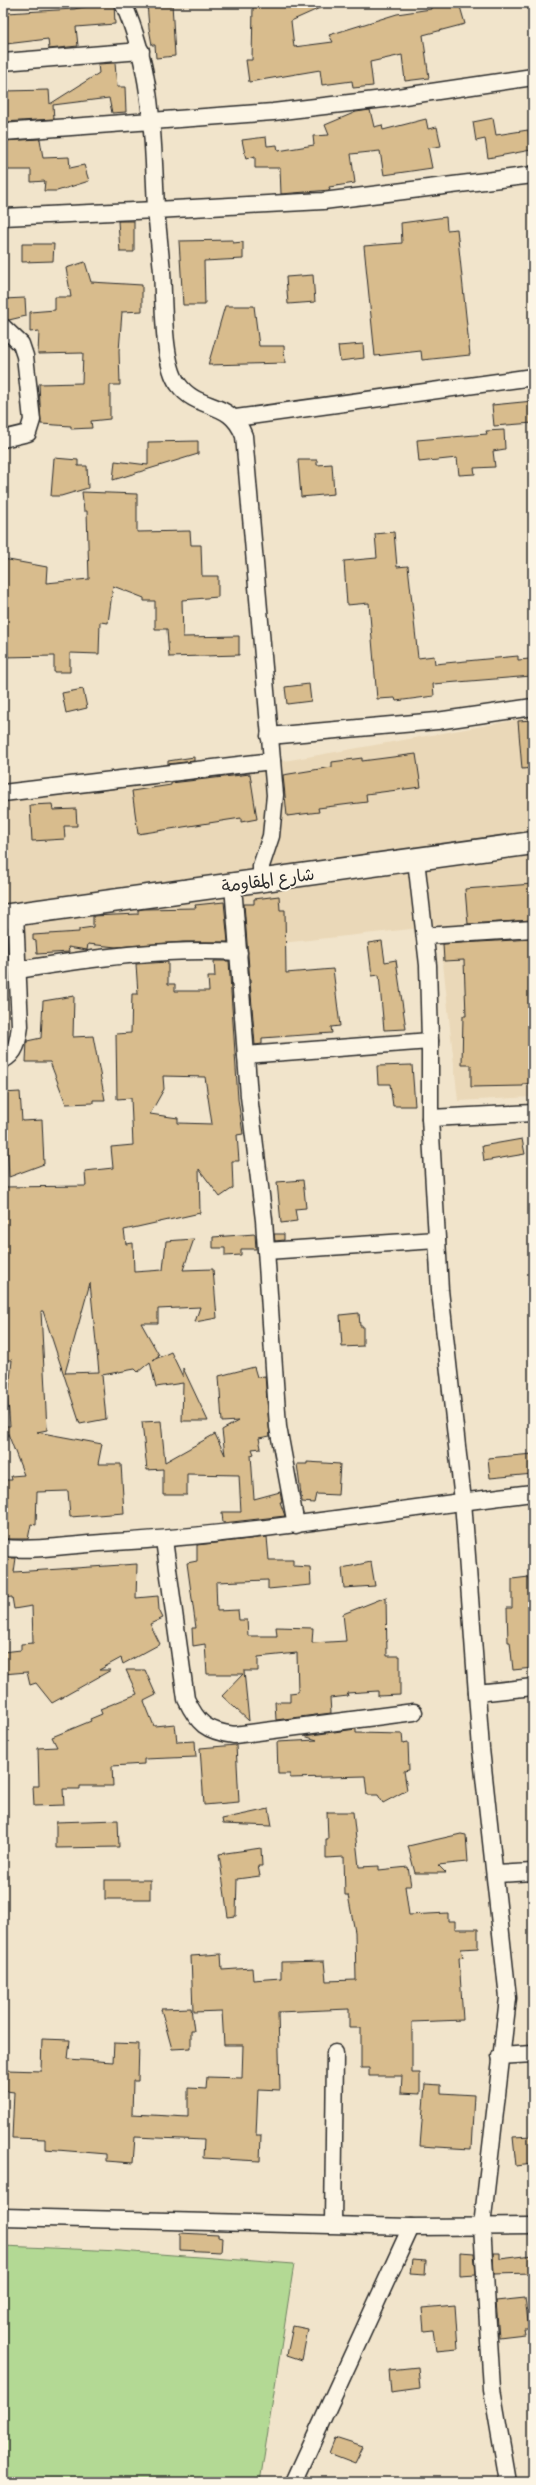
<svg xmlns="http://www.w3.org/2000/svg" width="536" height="2485" viewBox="0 0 536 2485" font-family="Caveat,'Playpen Sans Arabic',sans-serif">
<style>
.built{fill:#ead8b8}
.green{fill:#b3d994;stroke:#6f8260}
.building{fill:#d8bc8d;stroke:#2b2b2b;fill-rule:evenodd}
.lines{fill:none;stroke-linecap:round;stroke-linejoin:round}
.minor-casing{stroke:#2b2b2b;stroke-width:19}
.trunk-casing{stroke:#2b2b2b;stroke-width:25}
.minor{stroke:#fcf5e5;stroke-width:16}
.trunk{stroke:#fcf5e5;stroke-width:22}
.labels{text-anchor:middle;stroke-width:3.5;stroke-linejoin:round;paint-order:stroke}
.street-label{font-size:17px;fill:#2b2b2b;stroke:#fcf5e5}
</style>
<rect width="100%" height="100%" fill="#f1e4cb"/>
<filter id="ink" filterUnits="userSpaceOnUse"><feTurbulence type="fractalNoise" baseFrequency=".025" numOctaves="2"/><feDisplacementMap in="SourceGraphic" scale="8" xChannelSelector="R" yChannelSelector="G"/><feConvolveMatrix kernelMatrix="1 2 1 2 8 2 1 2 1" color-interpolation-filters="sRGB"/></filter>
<g filter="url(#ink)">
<g class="built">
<path d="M533 717V834L3 906V802L177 780Z"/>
<path d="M533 851V1097L458 1101 439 926 3 973V927Z"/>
</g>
<path class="green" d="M3 2246 119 2251 294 2264 260 2482H3Z"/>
<g class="building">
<path d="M105 3H114L115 24 76 27 78 46 49 49 48 39 6 44 7 13 74 9Z"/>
<path d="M147 3H172L175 56 156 58 155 45H152L149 28Z"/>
<path d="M297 3H331L291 21 294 47 333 42 329 35 397 14 431 9V3H459L465 24 423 35 429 78 405 81 402 55 370 62 373 86 353 88 352 81 322 85 320 70 249 82 246 60H252L253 7Z"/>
<path d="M115 63 117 87H125L126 112 112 113 109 98 53 105 54 119 3 122 5 91 49 90 50 104 99 73 98 64Z"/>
<path d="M370 110 374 127 382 125 383 130 426 119 428 129 437 127 441 146 428 148 432 168 384 175 380 151 351 154 355 183 329 187 330 190 281 194 280 168H255V156L246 159 242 140 266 137 267 146 277 145 278 151 314 145 313 136 329 135 325 125 356 112Z"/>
<path d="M493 118 496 135 528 130 531 150 488 158 485 139 476 141 473 122Z"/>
<path d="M40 139 43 158 69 157 70 168 84 165 89 181 57 191H44L45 181 31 182V170H7V160H3V141Z"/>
<path d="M446 217 447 230 457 229 470 355 422 360 421 351 375 356 364 246 402 243 401 223Z"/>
<path d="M118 221H134V252H120Z"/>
<path d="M233 240V243L243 242V259L204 261 205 305H183L179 241Z"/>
<path d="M22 244H54L53 261 22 262Z"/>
<path d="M85 262 91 282 142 285V311L122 312 119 351 120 385H110V419L91 421 92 428 71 429V426L41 424 39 384 82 383 83 353 38 354 39 331 30 332V312L55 310V297H71L66 268Z"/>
<path d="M313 275 315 302 288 304 286 277Z"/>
<path d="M25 298 26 316 9 320 3 318V299Z"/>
<path d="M225 306H254L259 346H284L285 363 208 365Z"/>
<path d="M363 344 364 358 340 361 338 346Z"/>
<path d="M533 401V423L494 426 492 405Z"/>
<path d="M504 430 505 449 493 451 495 467 474 468 475 474 459 475 457 458 419 462 417 440 487 434 486 431Z"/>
<path d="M198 441V454L113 480 115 461 148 465V442Z"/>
<path d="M54 458 78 460V466H87L88 488 61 496H51Z"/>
<path d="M298 460H317V465L332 464 334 494 301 497Z"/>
<path d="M82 492 137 494V532L190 531 191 545H201L202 576H218V597L182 600 183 637 239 636V655L169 657 167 629H155V601H144V598L113 586 108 623 100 622 99 654 70 653V672H54V656L3 657V559L47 567 46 583 89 579 87 511H84Z"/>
<path d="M394 532 397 567 408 566 418 658 434 656 435 664 518 656V660L530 659 532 676 433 684 434 696 396 701 395 698 377 699 369 603 347 605 344 561 377 558 375 534Z"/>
<path d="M309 684 311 701 287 704 285 687Z"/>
<path d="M83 689 87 708 66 713 62 693Z"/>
<path d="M533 720V768L522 769 518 721Z"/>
<path d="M416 754 421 787 366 794 367 802 318 808 319 812 287 816 283 775 332 767V762L362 758V761Z"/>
<path d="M194 757V761L168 764V761Z"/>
<path d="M250 774 257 819 241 822V818L138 834 132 791 171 785V783Z"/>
<path d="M52 804 53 810 76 809 77 826H64L65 839 32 841 30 805Z"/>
<path d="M533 884V920L468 924 465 889Z"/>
<path d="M279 896 280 910H285L286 973 333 969 340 1026 331 1027 332 1033 262 1038V1044L255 1045 244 904H254V899Z"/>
<path d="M224 902 228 942H183L116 947 88 944 87 950 68 947 69 952 37 954 36 941 33 940V935L79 932V929L93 927V916L138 914V910L143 909 196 908 195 905Z"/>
<path d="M533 939V1083L523 1084V1086L471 1087V1065H462L463 1016H466L464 960 444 961 443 944Z"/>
<path d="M382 941 385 962 396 960 406 1029 384 1030 379 975 372 976 368 943Z"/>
<path d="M214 961H229L238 1099 243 1134 237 1135 239 1161H232L233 1188 220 1197 199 1169 200 1213 124 1230 126 1244 133 1243 134 1272 163 1270 166 1241 194 1239 183 1270 213 1269 217 1318 195 1322 200 1307 158 1309V1323H141L159 1355 153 1360 171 1352 183 1377V1368L208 1421H182L183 1383 156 1387 150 1362 138 1372 135 1369 102 1375 106 1419 80 1424 43 1311H41L47 1430 37 1432 102 1444 98 1464H121L124 1513 70 1517 68 1491 37 1492 36 1525 31 1524 28 1539H3L4 1480H12L11 1476 24 1475 5 1426H10L7 1391 9 1390 12 1360H3V1187L86 1186 85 1171 113 1168 111 1147 133 1145 131 1098 117 1099 116 1034 131 1033 132 994H138L136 964 168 962V984H175V991H209L208 977H215ZM163 1076 205 1077 212 1124 178 1123V1118L150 1114 164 1089ZM90 1283 99 1372 65 1373Z"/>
<path d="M74 996 73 1037 93 1036 105 1100H93V1103L66 1104 50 1062H26L27 1041 41 1038 43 1001Z"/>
<path d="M412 1065 415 1106H393L390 1084H378L377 1066Z"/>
<path d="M20 1092 22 1121 42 1120 44 1164 9 1177 6 1120H3V1093Z"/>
<path d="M522 1139 525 1154 484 1161 482 1146Z"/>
<path d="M303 1180 306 1208 295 1209 297 1221 281 1223 277 1182Z"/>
<path d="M255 1234 256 1249H241V1255L225 1256V1248H213V1237Z"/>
<path d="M274 1234H284V1240L275 1241Z"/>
<path d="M359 1313 360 1326H363V1346L342 1347 340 1315Z"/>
<path d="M254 1367 257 1377 265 1376 270 1436 259 1438 261 1448 252 1449 254 1454 251 1455 254 1499 280 1492 282 1502H280L285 1516 223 1523 222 1512H241L239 1475 187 1474V1495H163V1469L147 1470 142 1422 161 1421 165 1462 215 1434 225 1455 222 1430 238 1421 222 1422 219 1376Z"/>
<path d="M533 1454V1474L490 1478 488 1458Z"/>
<path d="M307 1462 340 1464 338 1495 316 1494 314 1503 302 1502 297 1464H307Z"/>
<path d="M267 1537 269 1560H293V1566L310 1567 311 1585 268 1589V1580L216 1582 217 1611 238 1610 239 1620H247L248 1636H277L276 1627 313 1628 312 1643 346 1641 343 1614 386 1597 387 1656H400V1695L378 1696V1691L347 1693 348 1696 330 1698 331 1713 276 1720 275 1702H290V1693L298 1692 297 1653 258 1657V1671H244L249 1721 222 1696 243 1674H207L205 1644 193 1646 192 1628H196L187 1563 197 1561V1545Z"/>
<path d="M3 1558H16L14 1572 137 1564 136 1598 158 1596 159 1610 163 1618 150 1624 160 1644 123 1664 121 1658 99 1670H111L52 1703 36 1683 30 1685 27 1672 3 1674V1652L21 1650V1644L33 1643 32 1606 14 1609 12 1597 3 1598Z"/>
<path d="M371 1562 375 1586 344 1588 342 1568Z"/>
<path d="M529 1577 533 1614V1668L513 1670 510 1642H508L507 1608H512V1579Z"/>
<path d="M126 1670H145L156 1695 144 1701 154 1726 175 1724 177 1742 195 1741 196 1757 144 1759V1764L112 1766 113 1786H80V1789H63L64 1805 34 1806 33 1786H39L38 1748 57 1747 52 1737 91 1721 90 1719 102 1714 100 1709 137 1694Z"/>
<path d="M356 1729V1733L402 1734 403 1743 408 1742 409 1770 404 1771 407 1790 383 1803 378 1795H367L365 1776 290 1778V1774H278L277 1742 317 1740 304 1736Z"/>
<path d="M236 1745 239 1802 204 1805 200 1748Z"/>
<path d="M269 1809 272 1826 223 1824 222 1819Z"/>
<path d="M327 1812H353L359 1867 379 1866V1870L408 1867 411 1886H405L409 1915 448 1913V1921H455V1929H478V1948L461 1949 463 1957 459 1958 463 2020 412 2022V2073H420V2094L401 2093 402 2076H369V2068H361V2028H349V2009L278 2012 280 2090 258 2089 256 2135H261L260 2161 203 2158 204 2140 135 2137 133 2163 106 2161V2154L45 2149V2139L12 2138 14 2092 6 2091V2070L41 2071 42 2039 70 2040 68 2059 113 2062 114 2043 139 2044 138 2081H133L132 2114 188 2117V2088L206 2089 207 2077 242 2078 243 2045H224L222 2011 193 2012 191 1956 221 1954 222 1970 252 1968 253 1980 281 1978V1962L324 1961 326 1981 356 1980 355 1932 348 1895H345L344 1857 326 1858V1839H328Z"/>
<path d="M118 1820 119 1847 56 1848V1822Z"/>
<path d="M461 1834 466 1835 468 1862 438 1865 446 1873H415L408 1846Z"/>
<path d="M261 1848 262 1866H258L260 1876 237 1879 236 1916 228 1917 219 1854Z"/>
<rect x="105" y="1880" width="45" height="19"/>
<path d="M191 2008 194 2031H191V2048L172 2049 161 2009Z"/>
<path d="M425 2084 441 2085V2093L474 2095 471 2149 420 2146Z"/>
<path d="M533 2136V2164L516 2166 513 2137Z"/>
<path d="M180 2233 218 2235V2237L222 2238 221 2252 180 2250Z"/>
<path d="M460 2252 474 2253 476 2275 460 2276Z"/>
<path d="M493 2253H500V2259L533 2255V2273L494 2274Z"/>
<path d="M412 2260 426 2261 425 2275 410 2274Z"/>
<path d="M525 2298 529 2329H524L525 2334 499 2337 496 2301Z"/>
<path d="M455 2305 458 2349 436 2351 433 2330 424 2331 422 2308Z"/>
<path d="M293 2326 308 2329 302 2360 287 2355Z"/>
<path d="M418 2367 420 2389 391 2393 389 2370Z"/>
<path d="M335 2438 363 2447 355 2463 329 2453Z"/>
</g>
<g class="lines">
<defs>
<g id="minor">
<path d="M3 62 141 51"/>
<path d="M3 132 273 112 384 99 533 77"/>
<path d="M3 217 156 210C153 139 153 69 123 3"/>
<path d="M3 327 21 344 25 356 32 420 28 433 3 439"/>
<path d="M236 418 533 377"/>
<path d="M269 736 437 721 533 707"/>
<path d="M3 793 272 761"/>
<path d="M416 860 428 965 430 1041V1118L440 1290 463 1501 481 1749 508 1998 482 2226 492 2389 508 2482"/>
<path d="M261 881V866L271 836 275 795 244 436C230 398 199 413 178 384 162 363 164 298 162 271 160 251 158 230 156 210L323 201 533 175"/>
<path d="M233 885 249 1096 264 1220 278 1427 296 1525"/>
<path d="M425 936 533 929"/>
<path d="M18 970C92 958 164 948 239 952"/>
<path d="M246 1055 430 1041"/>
<path d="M3 1060C17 1053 18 1040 20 1026L15 914"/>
<path d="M430 1118 533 1113"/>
<path d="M266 1251 437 1240"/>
<path d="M164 1540 186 1699C198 1724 206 1731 234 1735L414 1712"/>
<path d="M3 1548C40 1551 77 1544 115 1542 255 1534 394 1509 533 1493"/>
<path d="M477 1693 533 1687"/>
<path d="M496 1874 533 1872"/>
<path d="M500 2056 533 2054"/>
<path d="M3 2217 411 2227 533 2226"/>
<path d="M333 2224 335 2053"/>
<path d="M294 2482 411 2227"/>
</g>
<path id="trunk" d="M3 916 533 843"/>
</defs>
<use href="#minor" class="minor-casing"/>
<use href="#trunk" class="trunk-casing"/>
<use href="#minor" class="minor"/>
<use href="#trunk" class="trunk"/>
</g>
</g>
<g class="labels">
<g class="street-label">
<text transform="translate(268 880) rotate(-8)" y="6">شارع المقاومة</text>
</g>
</g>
<rect width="536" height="2485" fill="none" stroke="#fcf5e5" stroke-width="16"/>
<rect x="8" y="8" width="520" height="2469" fill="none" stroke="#2b2b2b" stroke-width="1.5" filter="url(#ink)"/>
</svg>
